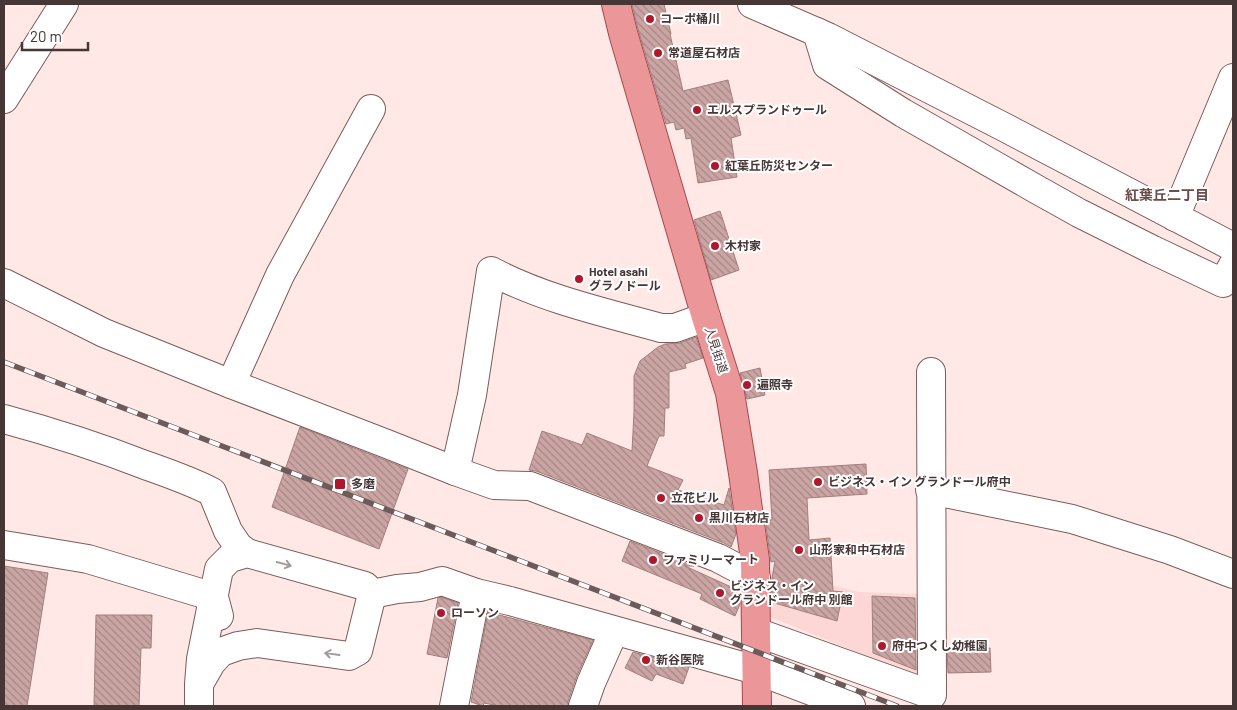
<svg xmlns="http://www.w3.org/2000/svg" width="1237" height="710" viewBox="0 0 1237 710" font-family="Barlow,'Noto Sans JP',sans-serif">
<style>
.built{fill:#fdd7d5}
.building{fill:url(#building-back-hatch);stroke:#a27f7d}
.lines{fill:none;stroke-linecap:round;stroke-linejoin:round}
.minor-casing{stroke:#7d5c5b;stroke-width:30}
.major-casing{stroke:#a8494b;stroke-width:30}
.minor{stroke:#fff;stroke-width:28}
.major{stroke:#eb979a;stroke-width:28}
.rail-casing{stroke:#6b5b5a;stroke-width:5.5}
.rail{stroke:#fff;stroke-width:4;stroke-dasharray:11;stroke-linecap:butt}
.oneway{stroke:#a29b9a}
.poi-dot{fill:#ad182c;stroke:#fff;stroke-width:2}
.labels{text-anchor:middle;stroke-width:4;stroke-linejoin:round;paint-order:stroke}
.poi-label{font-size:12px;font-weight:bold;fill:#463736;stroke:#fff;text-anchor:start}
.street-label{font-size:12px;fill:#463736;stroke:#fff}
.neighbourhood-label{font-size:14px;font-weight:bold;fill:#6d4d4c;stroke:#fff}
</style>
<defs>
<pattern id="building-back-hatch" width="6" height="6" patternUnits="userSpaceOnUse" patternTransform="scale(1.25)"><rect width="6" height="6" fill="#caa5a3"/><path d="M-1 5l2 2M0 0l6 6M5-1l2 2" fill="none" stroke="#a68786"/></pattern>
</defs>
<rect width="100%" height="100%" fill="#ffe8e6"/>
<path class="built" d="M766 569 859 592 921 594V678L763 614Z"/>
<g class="building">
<path d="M632 4H664L671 34H670L683 91 728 80 741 135 731 138 737 177 698 183 691 138 686 139 684 128 676 130 674 122 666 124 638 29Z"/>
<path d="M720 211 739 270 711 280 694 220Z"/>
<path d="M696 337 703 358 685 364 686 368 669 372V408H665L664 436H659L647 466 683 480 678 490 724 505 729 488 736 534 731 547 724 543 536 471 529 470 542 431 582 445 587 433 632 451 634 412V376L640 361 658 347 665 344 680 343Z"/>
<path d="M760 368 765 395 747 399 740 373Z"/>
<path d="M300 427 408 469 379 549 272 507Z"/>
<path d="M866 464 867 494 807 498 809 540 830 538 833 591 843 592 837 621 771 602V584L775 561 771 562 766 526V520H772L769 470Z"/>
<path d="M630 541 694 566H685L740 591V604L735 616 700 599 702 594 622 561Z"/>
<path d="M4 566 48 573 27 706H4Z"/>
<path d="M872 596 915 598 916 670 873 653Z"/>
<path d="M441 597 458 603 447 658 427 654 438 598Z"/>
<path d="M488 612 593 640 576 678 568 701V706H499L484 703 483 706 471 702Z"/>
<path d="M96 615H152L151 648H141L139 706H94Z"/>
<path d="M947 648H990L991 672 948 673Z"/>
<path d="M633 652 689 667 683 684 656 674 652 681 625 668Z"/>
</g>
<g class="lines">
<defs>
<g id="minor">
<path d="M752 4 828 37 1002 126 1233 247"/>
<path d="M817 32 827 65 903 113 1036 189 1079 213 1153 250 1223 283 1233 265"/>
<path d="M4 99 64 4"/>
<path d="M1175 217 1233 78"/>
<path d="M4 283 104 333 231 384 387 444 455 471 494 485 530 486 718 558 756 578"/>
<path d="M231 384 280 275 371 109"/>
<path d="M4 419C52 432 99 447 145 465 168 473 191 481 212 492L228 531 238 546 247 553"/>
<path d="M455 471 472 395 491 271C544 299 603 312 661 328H675L706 317"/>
<path d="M930 490 1072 519 1170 550 1233 574"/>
<path d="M4 545 88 559 214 597 219 616"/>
<path d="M372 594 397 589 420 587 442 581 476 593 510 601 756 670 851 706"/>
<path d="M756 632 932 695 931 372"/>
<path d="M199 684 211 663 221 652 238 646 257 643 349 656 358 651 372 594 365 586 247 553 230 558 219 569 201 659 199 684V706"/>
<path d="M454 706 476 593"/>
<path d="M583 706 591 683 614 631"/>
</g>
<path id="major" d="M616 4 623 33 706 317 730 393 743 473 755 560 757 706"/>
</defs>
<use href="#minor" class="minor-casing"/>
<use href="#major" class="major-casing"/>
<use href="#minor" class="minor"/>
<use href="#major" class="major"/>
<defs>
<path id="rail" d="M4 362 897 706"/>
</defs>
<use href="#rail" class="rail-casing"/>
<use href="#rail" class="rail"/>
</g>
<defs><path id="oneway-shaft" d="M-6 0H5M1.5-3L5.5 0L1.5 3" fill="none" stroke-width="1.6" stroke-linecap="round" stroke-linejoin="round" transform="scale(1.25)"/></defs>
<g class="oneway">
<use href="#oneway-shaft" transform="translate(284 564) rotate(15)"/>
<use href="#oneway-shaft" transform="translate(332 654) rotate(-172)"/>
</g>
<g class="poi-dot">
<circle cx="650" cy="19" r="5"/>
<circle cx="658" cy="53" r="5"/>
<circle cx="697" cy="110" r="5"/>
<circle cx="715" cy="166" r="5"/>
<circle cx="715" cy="246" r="5"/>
<circle cx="579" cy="279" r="5"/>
<circle cx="747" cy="385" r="5"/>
<circle cx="818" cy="482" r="5"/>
<rect x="334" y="478" width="12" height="12" rx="2.5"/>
<circle cx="661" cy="498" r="5"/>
<circle cx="699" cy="518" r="5"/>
<circle cx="799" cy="550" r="5"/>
<circle cx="653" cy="560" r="5"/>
<circle cx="720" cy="593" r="5"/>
<circle cx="441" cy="613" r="5"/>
<circle cx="882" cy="646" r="5"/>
<circle cx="646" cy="660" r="5"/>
</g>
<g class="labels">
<g class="poi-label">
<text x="660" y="23">コーポ桶川</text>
<text x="668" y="57">常道屋石材店</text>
<text x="707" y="114">エルスプランドゥール</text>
<text x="725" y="170">紅葉丘防災センター</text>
<text x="725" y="250">木村家</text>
<text x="589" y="276">Hotel asahi<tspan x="589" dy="14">グラノドール</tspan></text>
<text x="757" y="389">遍照寺</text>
<text x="828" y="486">ビジネス・イン グランドール府中</text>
<text x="351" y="488">多磨</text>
<text x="671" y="502">立花ビル</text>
<text x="709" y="522">黒川石材店</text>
<text x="809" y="554">山形家和中石材店</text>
<text x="663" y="564">ファミリーマート</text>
<text x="730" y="590">ビジネス・イン<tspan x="730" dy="14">グランドール府中 別館</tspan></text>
<text x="451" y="617">ローソン</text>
<text x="892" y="650">府中つくし幼稚園</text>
<text x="656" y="664">新谷医院</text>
</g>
<g class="street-label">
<text transform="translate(716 350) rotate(72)" y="4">人見街道</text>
</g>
<g class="neighbourhood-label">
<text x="1167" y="200">紅葉丘二丁目</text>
</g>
</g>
<rect width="1237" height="710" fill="none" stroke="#463736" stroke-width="10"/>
<path d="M22 42v8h66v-8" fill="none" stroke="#463736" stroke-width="2.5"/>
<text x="30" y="42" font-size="15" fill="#463736" stroke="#ffffff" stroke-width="4" paint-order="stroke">20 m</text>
</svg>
